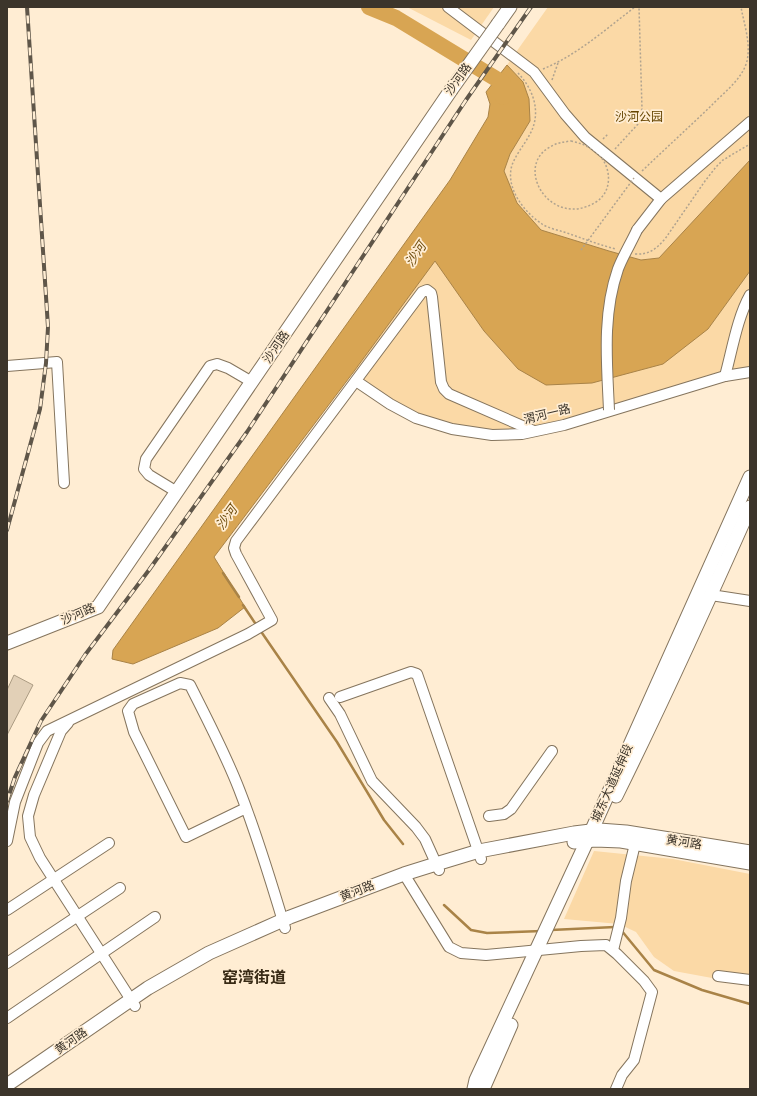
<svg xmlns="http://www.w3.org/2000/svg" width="757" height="1096" viewBox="0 0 757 1096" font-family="'Varela Round','Noto Sans SC',sans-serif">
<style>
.green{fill:#fbd9a6}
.water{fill:#d8a553;stroke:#a98347}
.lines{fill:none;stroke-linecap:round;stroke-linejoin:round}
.stream{stroke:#a98347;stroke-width:2.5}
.river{stroke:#d8a553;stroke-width:16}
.building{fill:#e2d0b7;stroke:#ac9c83}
.minor-casing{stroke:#85755e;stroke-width:12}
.major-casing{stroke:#85755e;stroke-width:15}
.path{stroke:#b0a38f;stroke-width:1.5;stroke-dasharray:2 2;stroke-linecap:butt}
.minor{stroke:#fff;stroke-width:10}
.major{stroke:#fff;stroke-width:13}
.rail-casing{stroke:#5f5649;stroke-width:4}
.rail{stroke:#ffedd3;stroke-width:2.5;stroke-dasharray:8;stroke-linecap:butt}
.minor-bridge-casing{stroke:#85755e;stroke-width:12;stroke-linecap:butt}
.major-bridge-casing{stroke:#85755e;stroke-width:15;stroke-linecap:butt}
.path-bridge{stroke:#b0a38f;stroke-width:1.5;stroke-dasharray:2 2;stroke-linecap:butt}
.minor-bridge{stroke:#fff;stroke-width:10}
.major-bridge{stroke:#fff;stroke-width:13}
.labels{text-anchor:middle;stroke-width:3.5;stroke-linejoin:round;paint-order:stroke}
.street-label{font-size:12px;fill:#3c352b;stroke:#ffedd3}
.park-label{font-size:12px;fill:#664500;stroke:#ffedd3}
.water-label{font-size:13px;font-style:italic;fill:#6f4d0d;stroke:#ffedd3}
.district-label{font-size:16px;font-weight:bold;fill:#382a15;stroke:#ffedd3}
</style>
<rect width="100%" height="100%" fill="#ffedd3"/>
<g class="green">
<path d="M407 7H494L471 40Z"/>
<path d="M548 7H750V160L659 258 641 260 609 251 541 230 517 203 504 171 510 154 530 121 523 82 507 65Z"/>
<path d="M435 260 484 331 518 369 708 329 750 271V369L534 427 493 431 455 426 427 418 393 402 352 374Z"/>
<path d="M594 851 673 859 750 874V985L674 971 654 957 636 932 619 924 564 919Z"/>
</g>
<path class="water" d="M507 65 523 82 529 99 530 121 510 154 504 171 517 203 541 230 609 251 641 260 659 258 750 160V271L708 329 663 364 592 383 546 385 518 369 484 331 435 261 352 374 214 557 245 607 218 628 133 664 112 659 113 650 450 180 488 117 490 104 486 92Z"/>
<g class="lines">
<g class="stream">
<path d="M223 573 239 597"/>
<path d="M243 605 257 626"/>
<path d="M260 630 337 742 384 820 403 844"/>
<path d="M444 905 471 930 487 933 542 931"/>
<path d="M551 930 615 927"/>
<path d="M621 930 654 970 702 990 750 1004"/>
</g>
<path class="river" d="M369 7 396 18 503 83V97"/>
</g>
<path class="building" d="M14 675 33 685 7 735V690Z"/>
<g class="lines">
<defs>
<g id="minor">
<path d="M448 7 534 72 565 114 585 137 661 199"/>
<path d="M637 230 661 199 750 122"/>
<path d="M7 366 57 362 64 483"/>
<path d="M725 376C732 351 737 318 750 295"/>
<path d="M356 381 390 404 416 418 452 429 492 435 522 434 564 425 725 376 750 372"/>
<path d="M177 492 149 475 144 469 146 459 210 366 217 364 228 368 252 382"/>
<path d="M711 595 750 601"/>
<path d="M340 697 411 672 417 674 481 859"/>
<path d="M329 698 340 714 372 781 416 827 425 839 439 870"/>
<path d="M68 723 61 731 34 795 28 816 30 837 40 858 135 1006"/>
<path d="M246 808 186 837 134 732 128 711 133 704 180 683 190 685C207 719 225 753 239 789 257 835 271 881 285 928"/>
<path d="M489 816 504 814 511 809 552 751"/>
<path d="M7 841 15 802 38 743 47 731 248 634 272 620 236 554 234 548 236 541 422 292 427 290 431 293 432 297 441 382 444 389 449 394 534 431"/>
<path d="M404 874 449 947 461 953 486 955 581 946 606 945 617 954 644 981 652 992 634 1060 622 1075 616 1089"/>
<path d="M7 910 109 843"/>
<path d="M613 950 621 918 626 881 635 844"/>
<path d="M7 963 120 888"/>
<path d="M718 976 750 980"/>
<path d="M7 1018 155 917"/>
</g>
<g id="major">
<path d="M498 24 510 7"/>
<path d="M7 643 98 607 451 90"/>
<path d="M616 796C663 701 707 604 750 507"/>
<path d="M574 842 595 840 621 841 750 863"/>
<path d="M7 1085 148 988 209 953 290 917 404 874 436 864 479 851 574 833 599 830 626 832 750 852"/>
<path d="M474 1089 476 1080 587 841 750 477"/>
<path d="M483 1089 511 1025"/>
</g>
</defs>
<use href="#minor" class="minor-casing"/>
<use href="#major" class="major-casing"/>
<g class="path">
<path d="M543 69C577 55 606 29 635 7"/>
<path d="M518 73C533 89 542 112 530 134 525 144 516 154 512 165 505 188 524 212 542 224 548 228 557 230 564 232 582 238 599 245 616 249"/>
<path d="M552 80 558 63"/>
<path d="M603 139 608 134"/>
<path d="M571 141C579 143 586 145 593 150 611 161 615 190 596 202 551 230 513 167 550 147 556 143 563 142 571 141Z"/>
<path d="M615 149 638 124 642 109 639 7"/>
<path d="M642 171C665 149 688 128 711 106 723 93 742 80 747 61 751 43 744 24 741 7"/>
<path d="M635 254C649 255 656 249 665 239L705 181 716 167 723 160 750 144"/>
</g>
<use href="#minor" class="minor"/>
<use href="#major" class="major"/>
<defs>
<g id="rail">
<path d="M7 530 40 409 46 363 48 327 27 7"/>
<path d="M7 801 15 777 41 721 85 655 149 570 247 432 466 100 531 7"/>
</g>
</defs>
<use href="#rail" class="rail-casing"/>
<use href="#rail" class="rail"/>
<defs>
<path id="minor-bridge" d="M609 410C607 363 602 315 618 269 623 256 631 243 637 230"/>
<path id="major-bridge" d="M451 90 498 24"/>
</defs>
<use href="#minor-bridge" class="minor-bridge-casing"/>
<use href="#major-bridge" class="major-bridge-casing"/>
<path class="path-bridge" d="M581 250 634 178"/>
<use href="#minor-bridge" class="minor-bridge"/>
<use href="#major-bridge" class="major-bridge"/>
</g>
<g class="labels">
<g class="street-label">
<text transform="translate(458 79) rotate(-54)" y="4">沙河路</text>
<text transform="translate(276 347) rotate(-56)" y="4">沙河路</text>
<text transform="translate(547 414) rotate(-14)" y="4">渭河一路</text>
<text transform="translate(78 614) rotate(-23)" y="4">沙河路</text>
<text transform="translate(612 783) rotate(-66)" y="4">城东大道延伸段</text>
<text transform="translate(684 842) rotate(9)" y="4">黄河路</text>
<text transform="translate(357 891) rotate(-21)" y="4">黄河路</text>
<text transform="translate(71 1041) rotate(-35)" y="4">黄河路</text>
</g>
<g class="park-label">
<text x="639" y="121">沙河公园</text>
</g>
<g class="water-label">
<text transform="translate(415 254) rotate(-56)" y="5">沙河</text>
<text transform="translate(226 517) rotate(-54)" y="5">沙河</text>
</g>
<g class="district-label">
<text x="254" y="983">窑湾街道</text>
</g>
</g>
<rect width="757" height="1096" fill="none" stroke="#3c352b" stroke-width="16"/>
</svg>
